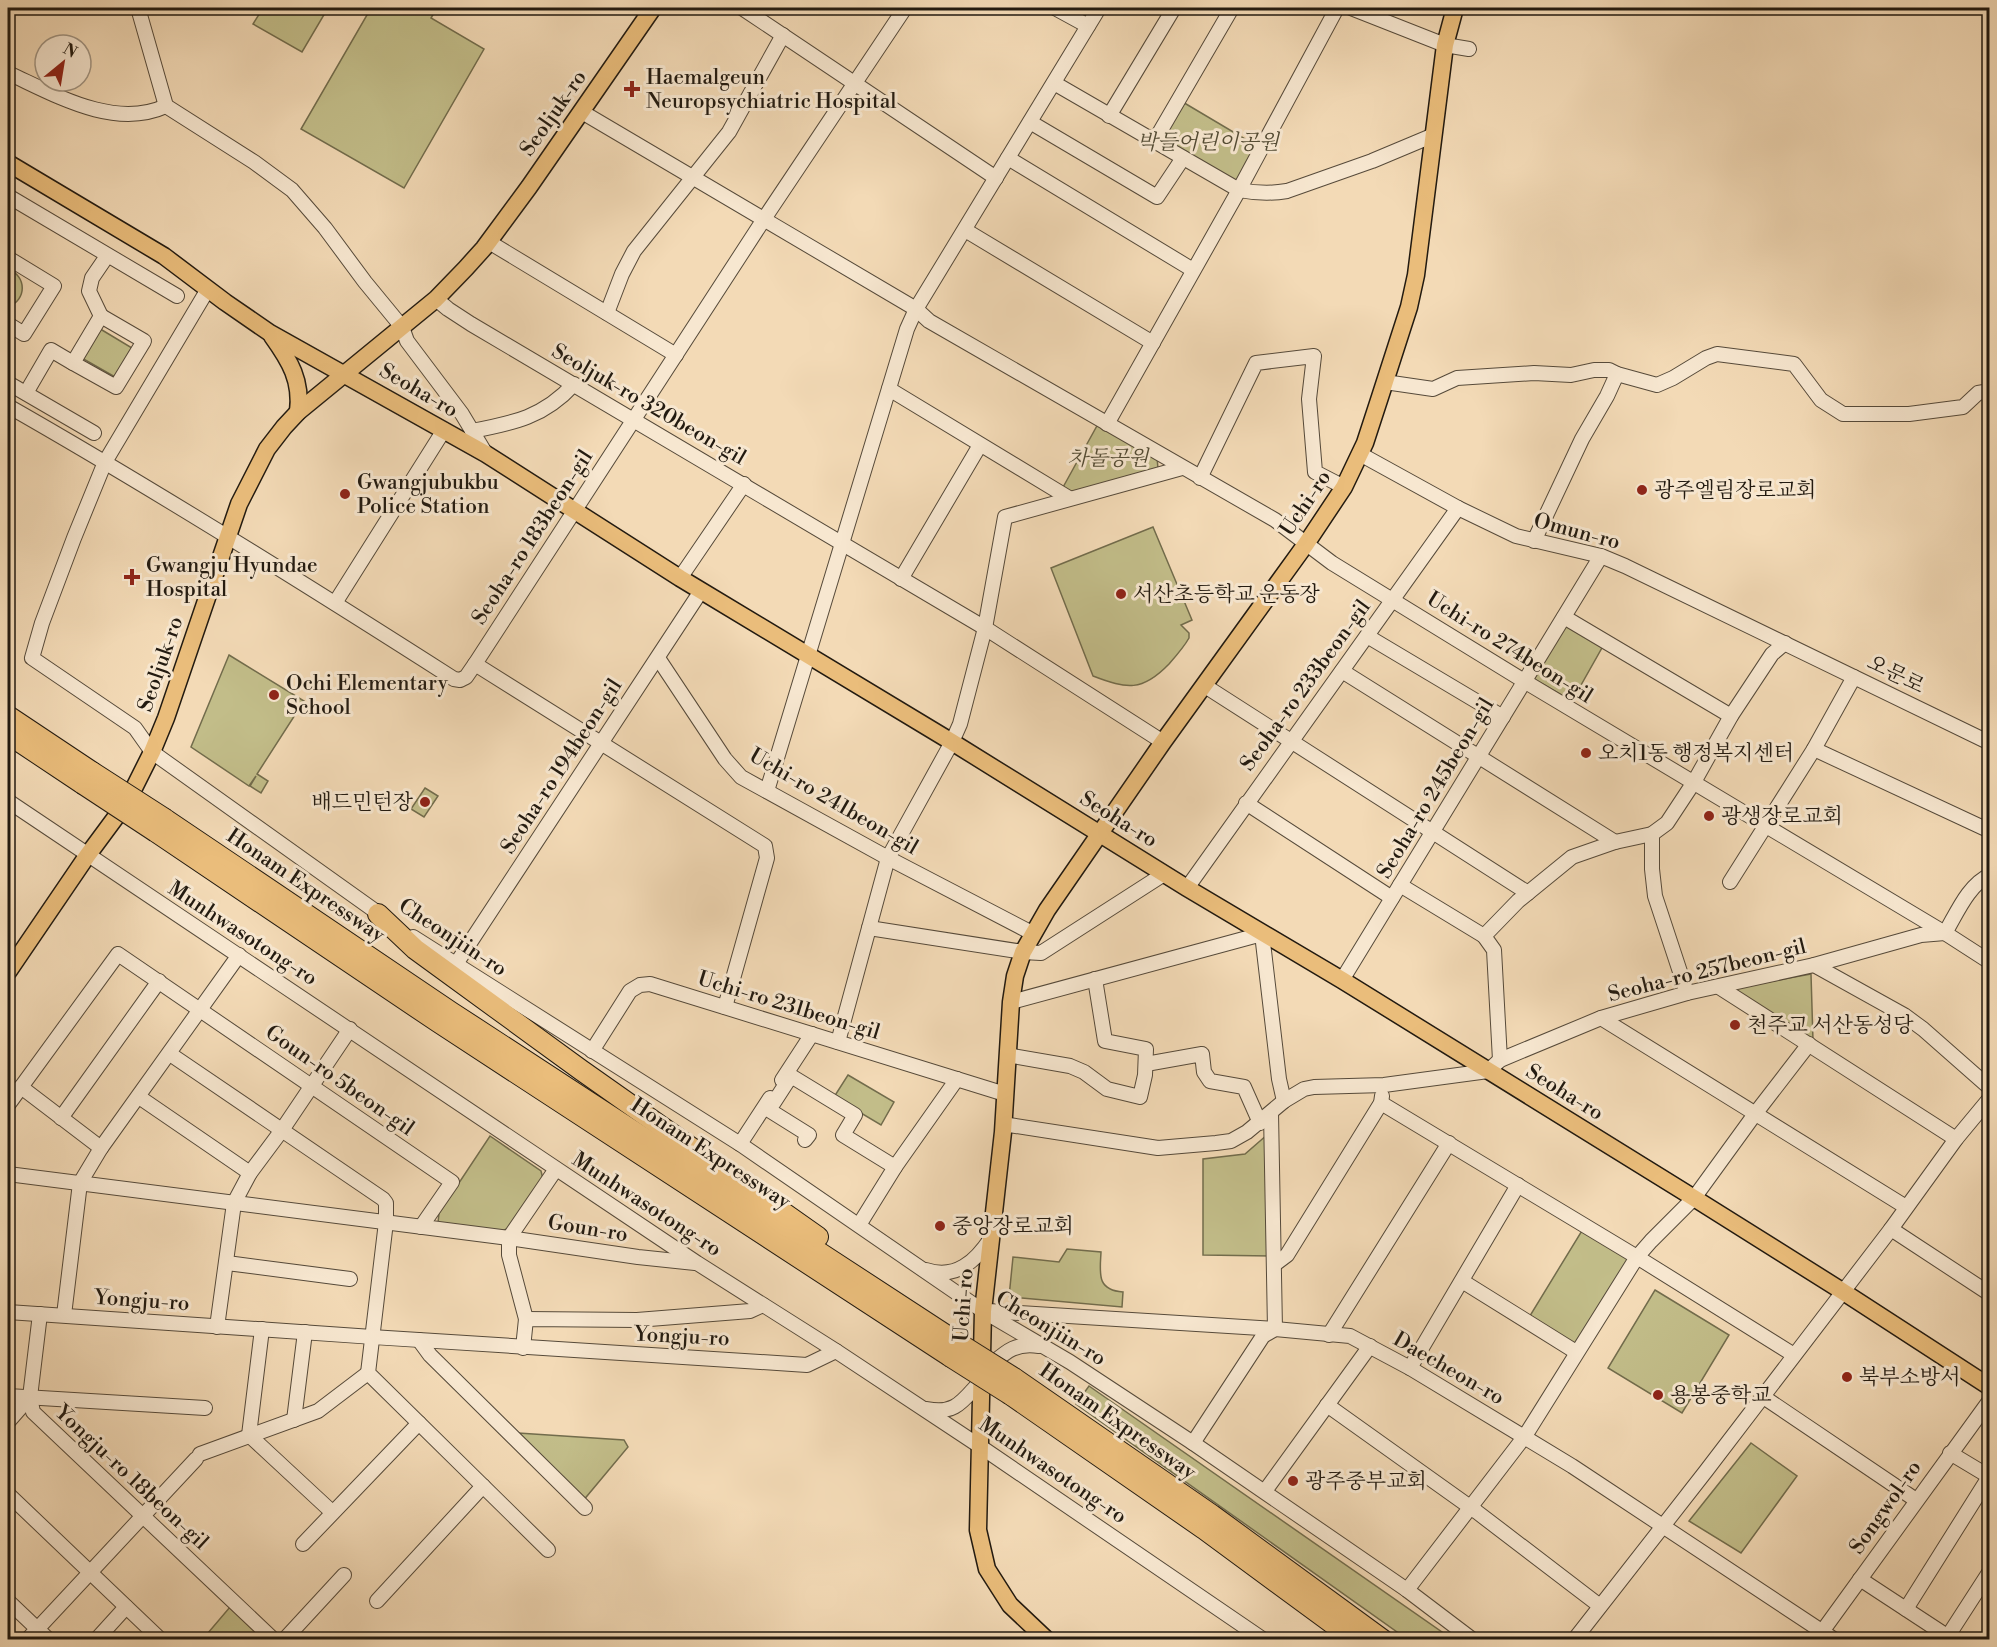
<svg xmlns="http://www.w3.org/2000/svg" width="1997" height="1647" viewBox="0 0 1997 1647" font-family="'Libre Bodoni','Noto Serif KR',serif">
<style>
.green{fill:#c2bd89;stroke:#726c4c;stroke-width:1.5}
.lines{fill:none;stroke-linecap:round;stroke-linejoin:round}
.minor-casing{stroke:#564a3a;stroke-width:16}
.major-casing{stroke:#221a10;stroke-width:19}
.highway-casing{stroke:#221a10;stroke-width:22}
.minor{stroke:#f7e7d0;stroke-width:14}
.major{stroke:#eabd7b;stroke-width:16}
.highway{stroke:#eabd7b;stroke-width:20}
.highway-bridge-casing{stroke:#221a10;stroke-width:22;stroke-linecap:butt}
.highway-bridge{stroke:#eabd7b;stroke-width:20}
.poi-dot{fill:#8f2418;stroke:#f7e7d0;stroke-width:2}
.labels{text-anchor:middle;stroke-width:6;stroke-linejoin:round;paint-order:stroke}
.poi-label{font-size:21px;fill:#221a10;stroke:#f7e7d0;text-anchor:start}
.street-label{font-size:21px;fill:#221a10;stroke:#f7e7d0}
.park-label{font-size:21px;font-style:italic;fill:#524b34;stroke:#f7e7d0}
</style>
<rect width="100%" height="100%" fill="#f3dab6"/>
<filter id="stains"><feTurbulence type="fractalNoise" baseFrequency=".00333" numOctaves="4"/><feColorMatrix values="0 0 0 0 .2 0 0 0 0 .09 0 0 0 0 .02 0 0 0 .5 -.17"/></filter>
<radialGradient id="worn" r=".72"><stop offset=".6" stop-color="#630" stop-opacity="0"/><stop offset="1" stop-color="#630" stop-opacity=".3"/></radialGradient>
<g class="green">
<path d="M263 8H328L302 52 253 24Z"/>
<path d="M371 8H437L431 18 484 49 404 188 301 129Z"/>
<path d="M1181 101 1257 146 1236 183 1159 138Z"/>
<path d="M8 269C27 276 27 300 8 307Z"/>
<path d="M97 327 132 348 115 377 80 357Z"/>
<path d="M1098 424 1157 457 1158 469 1072 493 1062 489Z"/>
<path d="M1153 527 1192 620 1181 625 1189 633V638C1184 647 1176 656 1169 664 1142 692 1127 689 1093 676L1051 568Z"/>
<path d="M1566 625 1603 646 1572 701 1534 679Z"/>
<path d="M229 655 304 701 257 774 268 781 261 793 250 786 256 776 249 786 191 747Z"/>
<path d="M425 788 438 796 424 817 411 809Z"/>
<path d="M1811 974 1813 1041 1730 989Z"/>
<path d="M848 1075 894 1102 881 1125 834 1097Z"/>
<path d="M1268 1134 1271 1256 1203 1255V1159L1245 1154Z"/>
<path d="M490 1136 541 1171 543 1179 512 1226 501 1232 438 1223 439 1213Z"/>
<path d="M1583 1229 1632 1259 1577 1344 1571 1346 1528 1319Z"/>
<path d="M1067 1249 1101 1252C1100 1273 1096 1290 1123 1292L1122 1307 1009 1297 1013 1257 1059 1262Z"/>
<path d="M1655 1290 1729 1335 1682 1413 1608 1368Z"/>
<path d="M1089 1386 1452 1639H1407L1076 1404Z"/>
<path d="M518 1433 624 1440 628 1447 582 1502Z"/>
<path d="M1751 1443 1797 1476 1741 1553 1689 1521Z"/>
<path d="M230 1607 264 1640H202Z"/>
</g>
<g class="lines">
<defs>
<g id="minor">
<path d="M138 8 166 106 254 162 292 190 325 228 365 282 402 327 407 341 462 414 486 454"/>
<path d="M742 8 996 178"/>
<path d="M1055 8 1088 26"/>
<path d="M1351 8 1445 45 1469 49"/>
<path d="M8 73C54 94 114 130 166 106"/>
<path d="M1054 83 1239 190C1255 193 1270 194 1287 191L1372 161 1434 135"/>
<path d="M582 112 916 309 929 321 1275 520 1332 563 1524 681 1945 933 1990 962"/>
<path d="M1109 116 1174 8"/>
<path d="M1030 122 1157 197 1183 158"/>
<path d="M1154 142 1232 8"/>
<path d="M1008 158 1193 270"/>
<path d="M8 196 177 296"/>
<path d="M965 230 1153 343"/>
<path d="M489 242 676 355"/>
<path d="M8 258 54 286 24 334 8 324"/>
<path d="M208 289 105 462 74 538 42 623 32 658 135 728 152 752 385 918"/>
<path d="M436 299 448 309 471 324 985 628 1163 742"/>
<path d="M607 313 622 274 634 251 729 132 783 35"/>
<path d="M73 363 116 387 144 341 101 316"/>
<path d="M1385 382 1433 389 1457 378 1534 373 1571 375 1594 370H1609L1617 374 1657 385 1673 378 1706 358 1717 354 1794 364 1821 400 1843 414H1909L1963 407 1978 393 1990 391"/>
<path d="M8 383 94 433"/>
<path d="M889 389 1069 498"/>
<path d="M26 393 51 350 73 363 101 316 89 291 92 278 107 256"/>
<path d="M8 406C159 492 307 585 454 679L460 680 466 677 475 664"/>
<path d="M1107 424 1239 190 1337 8"/>
<path d="M472 431C514 423 544 417 574 384"/>
<path d="M1360 454 1458 508 1516 536 1601 556 1625 566 1990 743"/>
<path d="M1200 478 1256 363 1314 356 1309 399 1315 472 1344 487"/>
<path d="M1534 541 1582 439 1607 396 1617 374"/>
<path d="M680 578 744 484"/>
<path d="M901 579 980 445"/>
<path d="M335 603 444 430"/>
<path d="M1564 617 1731 716"/>
<path d="M1367 636 1503 717"/>
<path d="M658 658 725 759 741 777 888 858 1032 933"/>
<path d="M1342 671 1615 842"/>
<path d="M1205 686 1528 893"/>
<path d="M1814 749 1990 831"/>
<path d="M767 791 907 329 916 309 1099 8"/>
<path d="M8 801 697 1263 836 1351 981 1447 1264 1640"/>
<path d="M1246 803 1392 898"/>
<path d="M1652 834V869L1655 896 1687 993"/>
<path d="M1730 882 1814 749 1854 677"/>
<path d="M1400 885 1484 936"/>
<path d="M1187 888 1458 508"/>
<path d="M869 928 1023 952 1041 953 1164 874"/>
<path d="M413 937 740 1144 983 1311 1070 1362 1193 1443 1407 1590 1473 1640"/>
<path d="M456 964 701 591"/>
<path d="M1814 965 1904 1015 1923 1029 1990 1088"/>
<path d="M1342 980 1601 556"/>
<path d="M1719 987 1956 1139"/>
<path d="M1011 1002 1262 934 1279 1079 1284 1101"/>
<path d="M725 1007 767 858 765 846 475 664 764 219 905 8"/>
<path d="M1601 1018 1906 1207"/>
<path d="M838 1042 888 858 952 742 960 724 985 628 1005 517 1182 468"/>
<path d="M592 1051 630 991 640 985 650 984 1005 1094"/>
<path d="M170 1054 383 1199 386 1203V1222L368 1373 548 1550"/>
<path d="M1007 1055 1070 1066 1084 1072 1107 1089 1140 1097 1145 1075 1146 1049 1105 1041 1095 979"/>
<path d="M1500 1060 1494 950 1484 936 1518 901 1572 857 1615 842 1652 834 1667 823 1694 782 1731 716 1772 654 1785 643"/>
<path d="M1146 1064 1202 1054 1204 1072 1210 1081 1244 1087 1260 1123"/>
<path d="M782 1080 812 1034"/>
<path d="M21 1087 101 1148"/>
<path d="M139 1097 250 1173"/>
<path d="M1381 1103 1637 1257 1794 1355"/>
<path d="M8 1105 118 954 452 1182 421 1227"/>
<path d="M61 1118 159 981"/>
<path d="M1003 1124 1158 1148 1216 1143 1231 1141 1247 1132 1284 1101 1304 1089 1314 1087 1384 1085 1488 1071 1500 1060 1601 1018 1687 993 1814 965 1921 935 1945 933C1957 913 1968 885 1990 875"/>
<path d="M805 1140 809 1135 769 1110 791 1076 855 1115 843 1135 895 1167"/>
<path d="M740 1144 770 1098"/>
<path d="M8 1174 509 1238 638 1257 695 1263"/>
<path d="M859 1225 895 1167 957 1079"/>
<path d="M1891 1229 1990 1294"/>
<path d="M227 1263 350 1279"/>
<path d="M1275 1264 1287 1255 1381 1103 1382 1096"/>
<path d="M926 1270C956 1280 976 1261 991 1238"/>
<path d="M1462 1281 1576 1352"/>
<path d="M988 1311 1275 1329 1350 1336 1410 1368 1572 1466 1835 1640"/>
<path d="M8 1312C274 1331 541 1348 807 1365L836 1351"/>
<path d="M40 1314 30 1397 33 1412 274 1640"/>
<path d="M64 1315 80 1183 101 1148 239 955"/>
<path d="M526 1319 509 1255V1238L556 1169"/>
<path d="M217 1327 234 1203 250 1173 282 1130 350 1029"/>
<path d="M1329 1335 1449 1143"/>
<path d="M419 1340 430 1355 585 1508"/>
<path d="M523 1348 526 1319 637 1320 750 1311 763 1305"/>
<path d="M1410 1368 1518 1185"/>
<path d="M986 1369C1004 1354 1013 1342 1039 1346"/>
<path d="M8 1396 205 1408"/>
<path d="M1762 1396 1916 1500"/>
<path d="M1327 1405 1477 1512 1600 1606"/>
<path d="M927 1409C956 1415 963 1400 981 1381"/>
<path d="M294 1420 305 1332"/>
<path d="M8 1422 30 1397"/>
<path d="M249 1435 332 1512"/>
<path d="M249 1435 262 1329"/>
<path d="M1193 1443 1263 1336 1275 1329 1271 1113"/>
<path d="M1950 1453 1990 1477"/>
<path d="M200 1454 318 1411 368 1373"/>
<path d="M1265 1491 1370 1346"/>
<path d="M8 1494 161 1640"/>
<path d="M303 1544 419 1423"/>
<path d="M1860 1579 1953 1640"/>
<path d="M1407 1590 1525 1436 1637 1257 1651 1241 1694 1198 1755 1114 1809 1044"/>
<path d="M8 1601 49 1640"/>
<path d="M377 1601 483 1486"/>
<path d="M1906 1609 1989 1477"/>
<path d="M1948 1636 1990 1571"/>
<path d="M27 1640 196 1459"/>
<path d="M96 1640 126 1607"/>
<path d="M284 1640 344 1575"/>
<path d="M1574 1640 1706 1471 1891 1229 1956 1139 1990 1098"/>
<path d="M1816 1640 1990 1400"/>
</g>
<g id="major">
<path d="M8 163 164 256 225 302 270 333 486 454 680 578 952 742 1187 888 1342 980 1694 1198 1842 1291 1990 1387"/>
<path d="M272 336C290 361 302 381 298 412"/>
<path d="M8 972 87 856 127 802 152 752 166 718 239 504 267 449 284 427 298 412 436 299 466 268 484 248 529 187 653 8"/>
<path d="M1047 1640 1010 1605 987 1569 978 1530 983 1311 1003 1132 1011 1002 1015 976 1023 952 1047 910 1163 742 1306 544 1344 487 1365 443 1380 397 1409 307 1416 275 1445 45 1455 8"/>
</g>
<g id="highway">
<path d="M8 716 92 772"/>
<path d="M8 734 83 784"/>
<path d="M165 819 451 1012 955 1341"/>
<path d="M156 832 438 1022 951 1357"/>
<path d="M378 914 415 949 581 1070 818 1237"/>
<path d="M1014 1378 1212 1515 1383 1640"/>
<path d="M1011 1395 1204 1529 1355 1640"/>
</g>
</defs>
<use href="#minor" class="minor-casing"/>
<use href="#major" class="major-casing"/>
<use href="#highway" class="highway-casing"/>
<use href="#minor" class="minor"/>
<use href="#major" class="major"/>
<use href="#highway" class="highway"/>
<defs>
<g id="highway-bridge">
<path d="M92 772 165 819"/>
<path d="M83 784 156 832"/>
<path d="M955 1341 1014 1378"/>
<path d="M951 1357 1011 1395"/>
</g>
</defs>
<use href="#highway-bridge" class="highway-bridge-casing"/>
<use href="#highway-bridge" class="highway-bridge"/>
</g>
<g class="poi-dot">
<path d="M629 80h6v6h6v6h-6v6h-6v-6h-6v-6h6z"/>
<circle cx="1642" cy="490" r="6"/>
<circle cx="345" cy="494" r="6"/>
<path d="M129 568h6v6h6v6h-6v6h-6v-6h-6v-6h6z"/>
<circle cx="1121" cy="594" r="6"/>
<circle cx="274" cy="695" r="6"/>
<circle cx="1586" cy="753" r="6"/>
<circle cx="425" cy="802" r="6"/>
<circle cx="1709" cy="816" r="6"/>
<circle cx="1735" cy="1025" r="6"/>
<circle cx="940" cy="1226" r="6"/>
<circle cx="1847" cy="1377" r="6"/>
<circle cx="1658" cy="1395" r="6"/>
<circle cx="1293" cy="1481" r="6"/>
</g>
<g class="labels">
<g class="poi-label">
<text x="646" y="84">Haemalgeun<tspan x="646" dy="24">Neuropsychiatric Hospital</tspan></text>
<text x="357" y="489">Gwangjubukbu<tspan x="357" dy="24">Police Station</tspan></text>
<text x="1654" y="497">광주엘림장로교회</text>
<text x="146" y="572">Gwangju Hyundae<tspan x="146" dy="24">Hospital</tspan></text>
<text x="1133" y="601">서산초등학교 운동장</text>
<text x="286" y="690">Ochi Elementary<tspan x="286" dy="24">School</tspan></text>
<text x="1598" y="760">오치1동 행정복지센터</text>
<text x="413" y="809" text-anchor="end">배드민턴장</text>
<text x="1721" y="823">광생장로교회</text>
<text x="1747" y="1032">천주교 서산동성당</text>
<text x="952" y="1233">중앙장로교회</text>
<text x="1859" y="1384">북부소방서</text>
<text x="1670" y="1402">용봉중학교</text>
<text x="1305" y="1488">광주중부교회</text>
</g>
<g class="street-label">
<text transform="translate(553 113) rotate(-55)" y="7">Seoljuk-ro</text>
<text transform="translate(419 390) rotate(30)" y="7">Seoha-ro</text>
<text transform="translate(649 404) rotate(30)" y="7">Seoljuk-ro 320beon-gil</text>
<text transform="translate(1305 503) rotate(-56)" y="7">Uchi-ro</text>
<text transform="translate(1577 531) rotate(15)" y="7">Omun-ro</text>
<text transform="translate(532 537) rotate(-57)" y="7">Seoha-ro 183beon-gil</text>
<text transform="translate(1510 647) rotate(32)" y="7">Uchi-ro 274beon-gil</text>
<text transform="translate(160 664) rotate(-71)" y="7">Seoljuk-ro</text>
<text transform="translate(1896 674) rotate(26)" y="7">오문로</text>
<text transform="translate(1305 685) rotate(-54)" y="7">Seoha-ro 233beon-gil</text>
<text transform="translate(561 766) rotate(-57)" y="7">Seoha-ro 194beon-gil</text>
<text transform="translate(1435 788) rotate(-59)" y="7">Seoha-ro 245beon-gil</text>
<text transform="translate(834 801) rotate(30)" y="7">Uchi-ro 241beon-gil</text>
<text transform="translate(1119 819) rotate(32)" y="7">Seoha-ro</text>
<text transform="translate(306 885) rotate(34)" y="7">Honam Expressway</text>
<text transform="translate(243 933) rotate(33)" y="7">Munhwasotong-ro</text>
<text transform="translate(453 937) rotate(33)" y="7">Cheonjiin-ro</text>
<text transform="translate(1707 970) rotate(-14)" y="7">Seoha-ro 257beon-gil</text>
<text transform="translate(789 1005) rotate(17)" y="7">Uchi-ro 231beon-gil</text>
<text transform="translate(340 1080) rotate(35)" y="7">Goun-ro 5beon-gil</text>
<text transform="translate(1565 1092) rotate(32)" y="7">Seoha-ro</text>
<text transform="translate(711 1153) rotate(33)" y="7">Honam Expressway</text>
<text transform="translate(647 1204) rotate(33)" y="7">Munhwasotong-ro</text>
<text transform="translate(588 1228) rotate(9)" y="7">Goun-ro</text>
<text transform="translate(142 1300) rotate(4)" y="7">Yongju-ro</text>
<text transform="translate(963 1305) rotate(-86)" y="7">Uchi-ro</text>
<text transform="translate(1051 1328) rotate(31)" y="7">Cheonjiin-ro</text>
<text transform="translate(682 1336) rotate(3)" y="7">Yongju-ro</text>
<text transform="translate(1449 1368) rotate(30)" y="7">Daecheon-ro</text>
<text transform="translate(1118 1421) rotate(35)" y="7">Honam Expressway</text>
<text transform="translate(1053 1470) rotate(34)" y="7">Munhwasotong-ro</text>
<text transform="translate(132 1477) rotate(43)" y="7">Yongju-ro 18beon-gil</text>
<text transform="translate(1885 1507) rotate(-55)" y="7">Songwol-ro</text>
</g>
<g class="park-label">
<text x="1208" y="149">박들어린이공원</text>
<text x="1108" y="465">차돌공원</text>
</g>
</g>
<rect width="1997" height="1647" fill="none" stroke="#f3dab6" stroke-width="30"/>
<rect x="9" y="9" width="1979" height="1629" fill="none" stroke="#221a10" stroke-width="3"/>
<rect x="15" y="15" width="1967" height="1617" fill="none" stroke="#221a10" stroke-width="1.5"/>
<g transform="translate(63 63) rotate(30)"><circle r="28" fill="#f7e7d0" stroke="#a29583" stroke-width="1.5"/>
<path d="M0-4.5L10 22L0 15L-10 22Z" fill="#8f2418"/>
<text y="-9" font-size="16" font-weight="bold" text-anchor="middle" fill="#221a10">N</text>
</g>
<rect width="100%" height="100%" filter="url(#stains)"/>
<rect width="100%" height="100%" fill="url(#worn)"/>
</svg>
